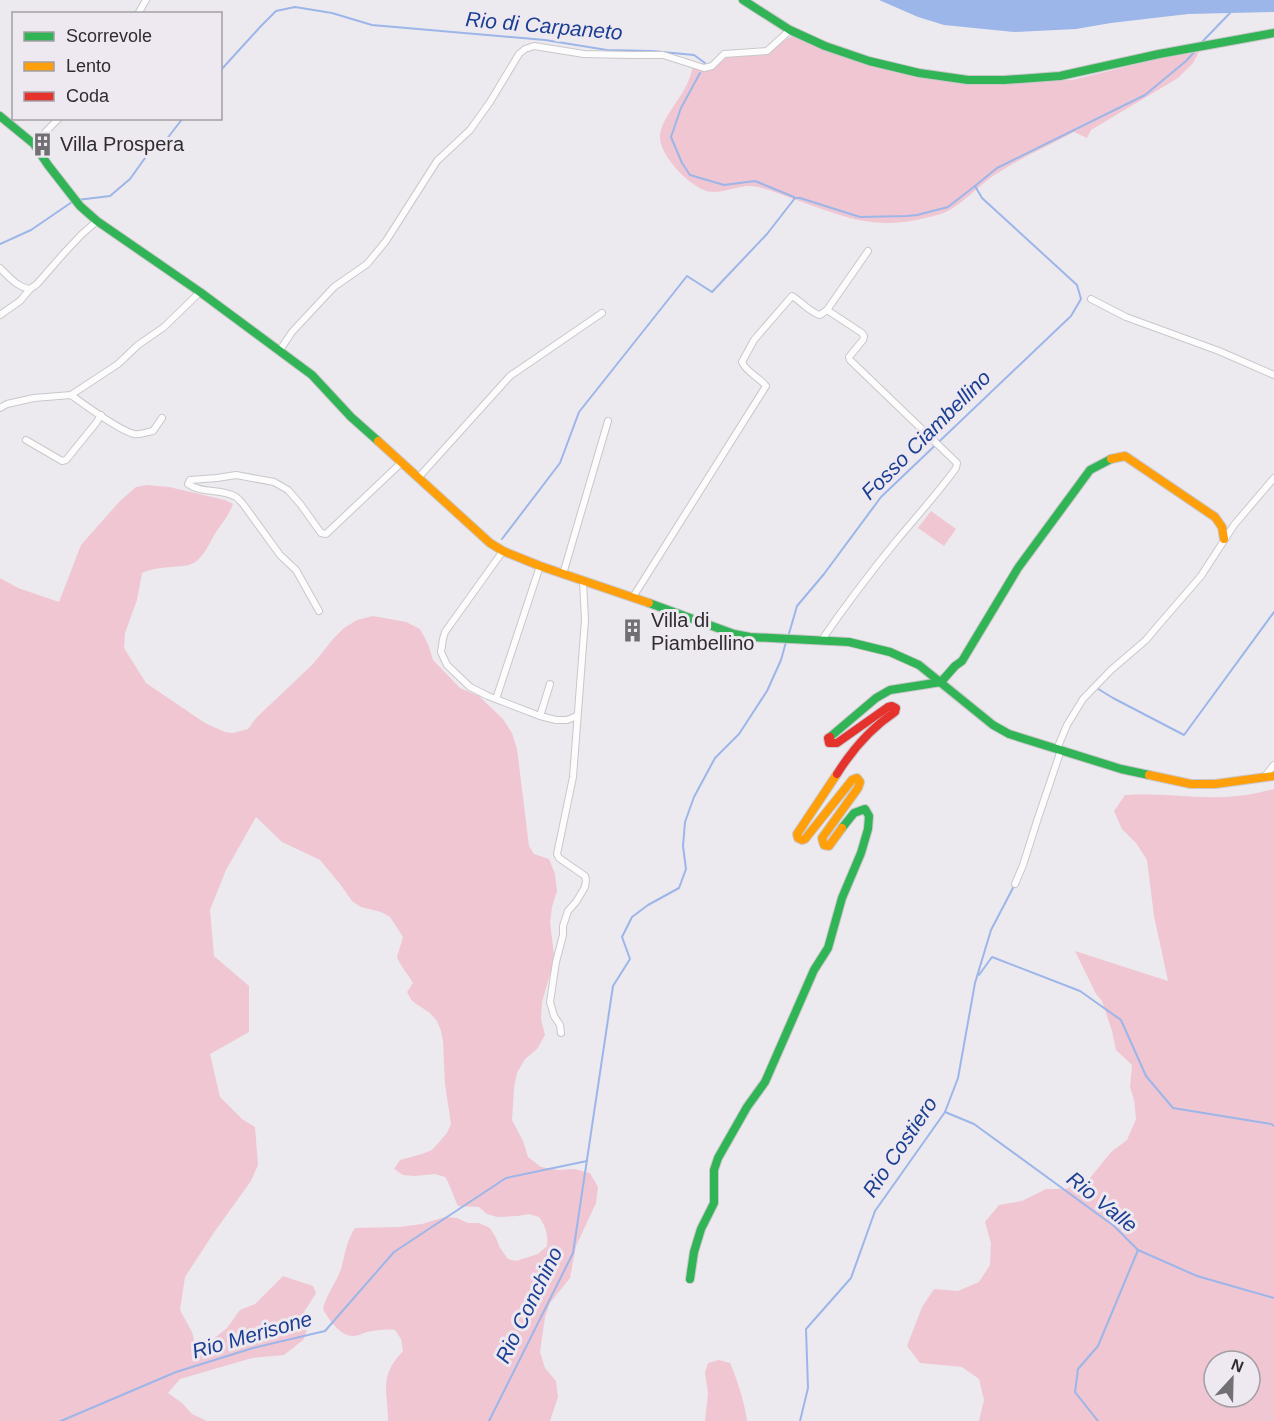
<svg xmlns="http://www.w3.org/2000/svg" width="1274" height="1421" viewBox="0 0 1274 1421" font-family="Arial,sans-serif">
<style>
.green{fill:#efc6d2;fill-rule:evenodd}
.water{fill:#9cb6e9}
.lines{fill:none;stroke-linecap:round;stroke-linejoin:round}
.stream{stroke:#9cb6e9;stroke-width:2}
.street-casing{stroke:#cac7cb;stroke-width:8}
.fast-casing{stroke:#cac7cb;stroke-width:10}
.slow-casing{stroke:#cac7cb;stroke-width:10}
.jam-casing{stroke:#cac7cb;stroke-width:10}
.street{stroke:#fcfcfd;stroke-width:6}
.fast{stroke:#30b455;stroke-width:8}
.slow{stroke:#ff9f0a;stroke-width:8}
.jam{stroke:#e5322d;stroke-width:8}
.labels{text-anchor:middle;stroke-width:6;stroke-linejoin:round;paint-order:stroke}
.poi-label{font-size:20px;fill:#2f2d30;stroke:#eee9f0;text-anchor:start}
.water-label{font-size:21px;font-style:italic;fill:#1a3f92;stroke:#eee9f0}
</style>
<rect width="100%" height="100%" fill="#edeaef"/>
<g class="green">
<path d="M793 36 855 61 906 74 960 82 984 83 1072 80 1162 58 1199 52 1193 63 1178 78 1091 130 1087 138 1074 132C1046 147 1016 160 990 178 977 188 965 201 951 209 944 214 933 216 925 218 871 232 838 214 788 197 777 193 761 186 749 186 736 186 717 196 704 190 688 184 659 155 660 136 661 120 678 102 685 88 689 81 691 74 693 67L706 71 712 70 727 57 763 55 772 50 788 38Z"/>
<path d="M147 485 169 487 225 500 233 504C229 515 223 522 216 532 209 543 203 561 189 565 173 568 157 566 142 573L137 600 125 633 124 648 146 683 205 723 225 732 233 733 248 729 257 717 313 664 333 639 344 628 357 620 373 616 406 622 420 629 428 644 433 660 460 688 479 696 503 719 512 733 517 749 529 846 534 854 549 859 555 874 557 891 552 907 550 922 554 955 551 971 542 1002 541 1019 545 1035 537 1049 525 1059 517 1073 514 1088 512 1120 523 1141 528 1157 541 1167 558 1170 574 1169 590 1173 598 1187 596 1203 576 1246 570 1278 550 1303 545 1317 540 1352 545 1368 556 1381 558 1397 550 1421H388C388 1391 378 1377 403 1351L401 1339 395 1330C386 1329 377 1330 367 1332 363 1333 358 1336 354 1336 341 1337 328 1319 323 1309 326 1295 336 1283 341 1269 345 1255 346 1241 355 1228L399 1227 422 1224 445 1217 457 1218 468 1223H479L490 1228 496 1238 500 1248 508 1259 516 1261 538 1254 547 1246C548 1234 546 1227 539 1217L529 1214 518 1216 497 1217 487 1214 479 1207 458 1206C453 1196 451 1186 445 1177L435 1174 414 1176 403 1175 394 1169 400 1160 422 1154 432 1150 447 1133 451 1124 445 1084 443 1041 441 1031 437 1021 430 1013 412 1001 407 992 413 983C408 974 401 967 397 957L403 937 390 917 381 912 361 907 352 901 340 884 320 860 282 842 256 817 226 870 210 910 214 956 249 986V1032L210 1054 220 1097 242 1119 255 1127 258 1165 251 1181 215 1231 185 1277 180 1310 192 1332 196 1348H202L227 1328 240 1310 255 1304 283 1276 313 1286 316 1293 304 1312 308 1326 306 1333 303 1340 284 1355 252 1358 180 1379 168 1393 182 1403 192 1414 207 1421H0V578L18 588 59 602 81 545 119 502 136 487Z"/>
<path d="M931 511 956 529 944 546 918 528Z"/>
<path d="M1274 789V1421H979L984 1400 979 1379 962 1367 920 1363 907 1346 922 1307 934 1289 958 1291 979 1282 990 1265 991 1243 985 1222 999 1205 1022 1201 1046 1189H1066L1090 1178 1111 1152 1127 1140 1136 1119 1134 1100 1130 1087 1132 1065 1116 1050 1112 1031 1102 1001 1096 994 1075 951 1168 981 1154 916 1147 860 1136 843 1122 829 1114 811 1125 795C1162 792 1200 800 1237 796 1249 795 1262 792 1274 789ZM1214 1361H1250V1397H1214Z"/>
<path d="M719 1360 730 1363C738 1382 744 1400 747 1421H705L708 1393 705 1373 708 1363Z"/>
</g>
<path class="water" d="M879 0H1274V12L1188 14 1111 23 1076 29 1014 32 944 25 918 17Z"/>
<g class="lines">
<g class="stream">
<path d="M1201 43 1230 13"/>
<path d="M220 71 261 26 276 11 295 7 332 13 372 25 545 40 607 50 652 51 694 55 705 63 703 67"/>
<path d="M700 73 681 108 671 137 682 163 690 175 724 185 755 181 794 197"/>
<path d="M77 200 110 196 130 179 150 151 166 140 183 118"/>
<path d="M0 244 31 230 72 202"/>
<path d="M502 539 560 463 579 412 687 276 712 292 767 234 795 198H800L860 217 907 216 917 215 948 207 975 186"/>
<path d="M788 637 797 606 824 574 881 497 1071 316 1081 299 1077 285 982 198 975 186 997 168 1145 95 1186 61 1196 50"/>
<path d="M1095 687 1113 698 1184 735 1274 612"/>
<path d="M979 975 992 957 1080 991 1121 1020 1146 1076 1173 1108 1271 1124 1274 1126"/>
<path d="M945 1112 974 1124 1114 1226 1138 1250 1197 1276 1274 1298"/>
<path d="M61 1421 176 1372 253 1348 325 1331 394 1252 506 1178 587 1161"/>
<path d="M489 1421 573 1253 613 986 630 959 622 937 632 917 648 905 679 888 686 869 683 846 685 822 694 797 715 758 739 734 767 691 781 660 786 642"/>
<path d="M800 1421 808 1388 806 1329 851 1278 875 1211 945 1112 958 1078 975 983 991 930 1014 886"/>
<path d="M1098 1421 1075 1392 1078 1369 1098 1346 1138 1250"/>
</g>
<defs>
<g id="street">
<path d="M138 14 146 0"/>
<path d="M34 144 59 118"/>
<path d="M0 268C9 277 17 287 30 289L37 284 65 252 82 234 97 221"/>
<path d="M1091 299 1126 317 1219 351 1274 375"/>
<path d="M0 315 20 301 30 289"/>
<path d="M280 350 292 332 334 287 367 264 386 241 437 161 470 130 490 102 519 54 525 49 534 46 584 54 631 55H663L704 68 712 66 724 54 767 51 790 30"/>
<path d="M71 395C85 405 118 430 134 434 140 435 147 432 153 431L162 418"/>
<path d="M0 408 7 404 34 398 71 395 118 364 138 345 164 327 200 292"/>
<path d="M26 440 62 461 66 460 96 423 101 415"/>
<path d="M418 478 510 376 602 313"/>
<path d="M503 551 445 632 443 639 441 652 447 665 470 687 488 696 540 716 556 720H567L577 716"/>
<path d="M563 574 608 421"/>
<path d="M633 597 766 386C759 377 746 372 742 362L754 340 792 296C801 301 810 313 820 315L827 310 868 251"/>
<path d="M319 611 296 570 280 555 243 504C241 502 239 499 236 497 222 488 202 494 188 484L190 480 217 478 236 475 274 482 288 490 301 505 321 533 326 534 401 463"/>
<path d="M821 641C845 606 870 573 897 540 917 516 938 493 956 468L957 463 850 360 849 357 863 340 864 336 862 333 827 310"/>
<path d="M496 699 540 566"/>
<path d="M540 716 550 684"/>
<path d="M1057 749 1067 725 1083 699 1111 670 1146 640 1156 628 1201 576 1234 525 1274 478"/>
<path d="M1265 776 1274 765"/>
<path d="M1015 884 1023 865 1037 821 1061 750"/>
<path d="M561 1033 560 1025 554 1016 550 1002 556 962 563 935V926L568 911 576 902 585 887 586 880 585 876 559 858 557 854 573 777 585 620 583 581"/>
</g>
<g id="fast">
<path d="M743 0 790 30 825 46 869 61 919 73 968 80H1004L1060 76 1159 54 1274 33"/>
<path d="M0 116 34 144 48 165 80 206 97 221 200 292 312 375 351 417 378 441"/>
<path d="M649 603 734 634 750 637 849 642 890 652 919 665 993 725 1009 734 1121 769 1149 775"/>
<path d="M830 737 876 698 890 690 941 682 955 666 962 661 1018 568 1090 470 1111 459"/>
<path d="M690 1279 694 1252 701 1229 714 1203V1170L718 1158 747 1107 765 1082 814 970 828 948 842 898 861 853 868 829 869 816 865 809 854 813 842 828"/>
</g>
<g id="slow">
<path d="M378 441 490 543 503 551 540 566 649 603"/>
<path d="M1111 459 1125 456 1215 517 1222 527 1224 539"/>
<path d="M837 774 797 834 798 838 802 840 805 839 852 780 857 778 860 782 858 788 822 838 824 845 829 846 842 828"/>
<path d="M1149 775 1191 784H1215L1274 776"/>
</g>
<path id="jam" d="M830 737 828 738 829 743H837L888 707 892 706 896 708 895 712C871 728 852 750 837 774"/>
</defs>
<use href="#street" class="street-casing"/>
<use href="#fast" class="fast-casing"/>
<use href="#slow" class="slow-casing"/>
<use href="#jam" class="jam-casing"/>
<use href="#street" class="street"/>
<use href="#fast" class="fast"/>
<use href="#slow" class="slow"/>
<use href="#jam" class="jam"/>
</g>
<defs>
<symbol id="building-bare" viewBox="-9 -9 18 18"><path d="M-4-6H4V6H1V3H-1V6H-4ZM-2.5-4.3h1.7v1.8h-1.7ZM.8-4.3h1.7v1.8H.8ZM-2.5-1h1.7V.8h-1.7ZM.8-1h1.7V.8H.8Z" fill="#726f73" stroke="#eee9f0" stroke-width="2.5" paint-order="stroke"/></symbol>
</defs>
<g fill-rule="evenodd">
<use href="#building-bare" x="26" y="128" width="33" height="33"/>
<use href="#building-bare" x="616" y="614" width="33" height="33"/>
</g>
<g class="labels">
<g class="poi-label">
<text x="60" y="151">Villa Prospera</text>
<text x="651" y="627">Villa di<tspan x="651" dy="23">Piambellino</tspan></text>
</g>
<g class="water-label">
<text transform="translate(544 26) rotate(5)" y="7">Rio di Carpaneto</text>
<text transform="translate(926 435) rotate(-45)" y="7">Fosso Ciambellino</text>
<text transform="translate(900 1147) rotate(-56)" y="7">Rio Costiero</text>
<text transform="translate(1102 1202) rotate(39)" y="7">Rio Valle</text>
<text transform="translate(529 1305) rotate(-64)" y="7">Rio Conchino</text>
<text transform="translate(252 1335) rotate(-16)" y="7">Rio Merisone</text>
</g>
</g>
<rect x="12" y="12" width="210" height="108" fill="#eee9f0" stroke="#a29ea3" stroke-width="1.5"/>
<rect x="24" y="32" width="30" height="9" fill="#30b455" stroke="#a29ea3" stroke-width="1.5"/>
<text x="66" y="42" font-size="18" fill="#2f2d30">Scorrevole</text>
<rect x="24" y="62" width="30" height="9" fill="#ff9f0a" stroke="#a29ea3" stroke-width="1.5"/>
<text x="66" y="72" font-size="18" fill="#2f2d30">Lento</text>
<rect x="24" y="92" width="30" height="9" fill="#e5322d" stroke="#a29ea3" stroke-width="1.5"/>
<text x="66" y="102" font-size="18" fill="#2f2d30">Coda</text>
<g transform="translate(1232 1379) rotate(22)"><circle r="28" fill="#eee9f0" stroke="#a29ea3" stroke-width="1.5"/>
<path d="M0-4.5L10 22L0 15L-10 22Z" fill="#726f73"/>
<text y="-9" font-size="16" font-weight="bold" text-anchor="middle" fill="#2f2d30">N</text>
</g>
</svg>
